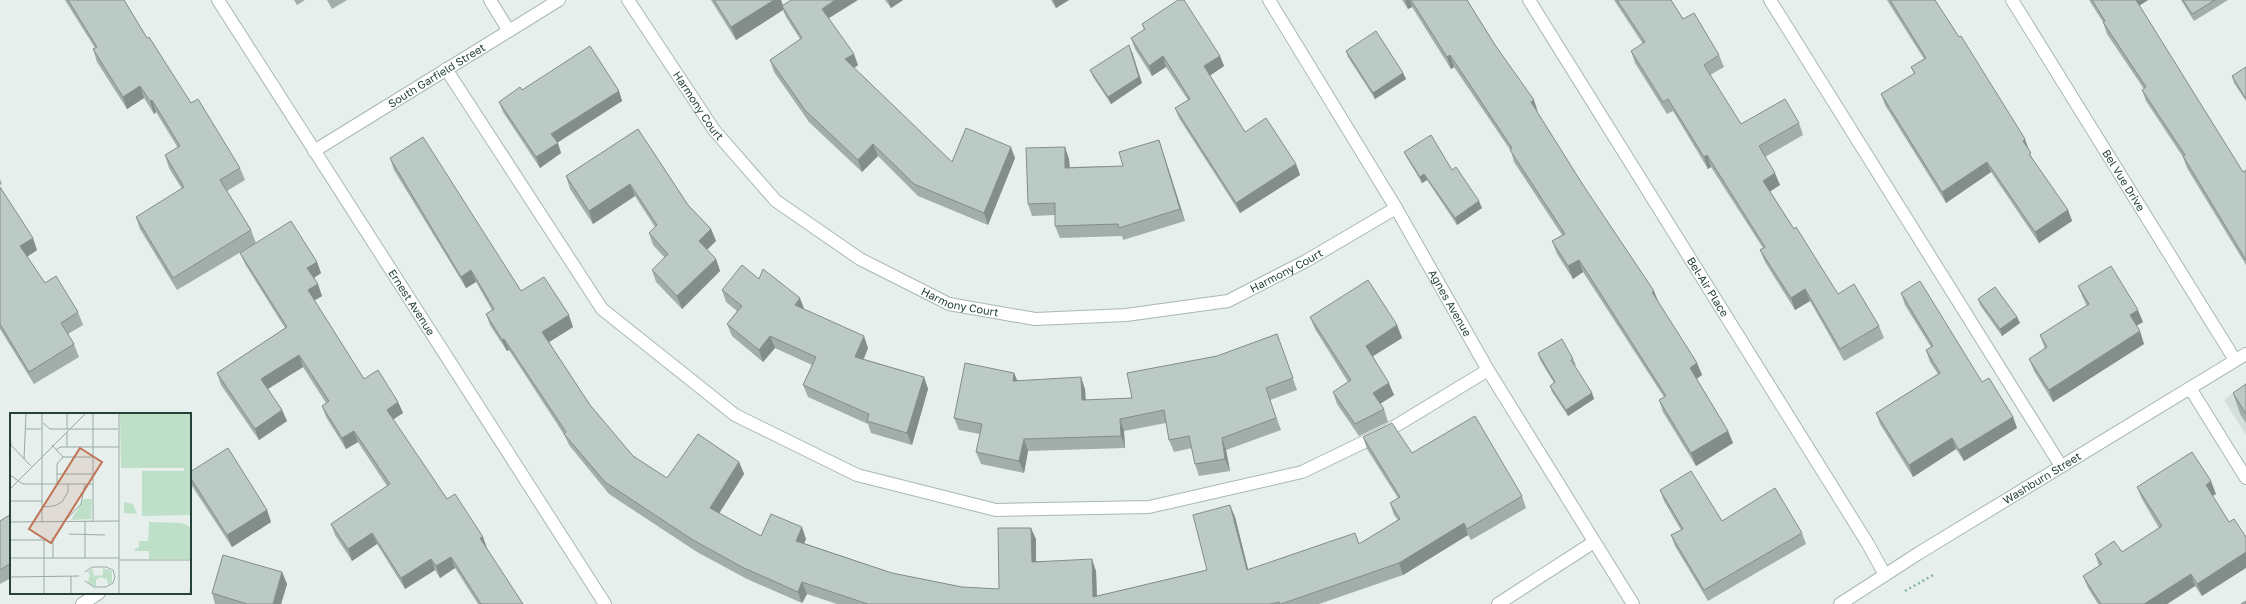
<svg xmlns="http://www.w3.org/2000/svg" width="2246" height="604" viewBox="0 0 2246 604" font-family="'Golos Text',sans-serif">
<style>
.built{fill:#d4dfda}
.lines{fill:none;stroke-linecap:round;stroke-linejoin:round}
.lane-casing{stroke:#a8b8b2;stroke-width:14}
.street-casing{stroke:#a8b8b2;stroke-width:14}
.path{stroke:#86b3a5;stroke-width:2.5;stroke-dasharray:2 3;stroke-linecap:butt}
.lane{stroke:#fff;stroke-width:12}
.street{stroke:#fff;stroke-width:12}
.wall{fill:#a1aea9}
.shaded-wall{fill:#838d89}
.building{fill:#bbcac4;stroke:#838d89}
.labels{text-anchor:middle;stroke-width:3;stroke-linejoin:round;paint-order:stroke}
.street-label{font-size:11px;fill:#24423a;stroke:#f7fbf9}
.inset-road{fill:none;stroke:#98aaa4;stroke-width:1}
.view{fill:#c07456;fill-opacity:0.15;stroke:#c07456;stroke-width:2}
.inset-edge{fill:none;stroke:#24423a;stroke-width:2}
</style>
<rect width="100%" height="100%" fill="#e6efeb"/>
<path class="built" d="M2246 383V435L2224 400Z"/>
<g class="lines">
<defs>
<g id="lane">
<path d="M490 0 509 31"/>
<path d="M1770 0 2061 466"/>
<path d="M446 69 602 309 735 415 857 475 996 510 1149 507 1302 472 1389 430 1488 370"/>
<path d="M2190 388 2246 478"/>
</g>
<g id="street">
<path id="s1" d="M218 0 605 604"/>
<path id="s2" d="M628 0 714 130 776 201 860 259 949 304 1035 319 1126 315 1228 301 1306 261 1396 208"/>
<path id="s3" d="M1269 0 1396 208 1488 370 1633 604"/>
<path id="s4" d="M1529 0 1868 544 1885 575"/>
<path id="s5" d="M2012 0 2235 360"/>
<path id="s6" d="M314 151 559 0"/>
<path d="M82 604 99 593"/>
<path d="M1498 604 1594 542"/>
<path id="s7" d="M1840 604 1919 553 2246 354"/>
</g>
</defs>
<use href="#lane" class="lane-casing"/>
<use href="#street" class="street-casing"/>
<path class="path" d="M1905 591 1933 575"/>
<use href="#lane" class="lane"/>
<use href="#street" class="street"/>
</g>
<g class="wall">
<path d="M65 0H124L147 38 191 103 240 168 245 180 227 191 251 230 256 243 177 290 140 229 136 217 182 189 169 168 165 155 178 148 156 112 154 114 144 98 127 109 97 62 93 49 95 48Z"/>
<path d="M294 0H305L297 5Z"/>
<path d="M327 0H347L332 9Z"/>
<path d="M711 0H781L783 5 829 19 858 65 854 68 952 162 1015 158 988 225 918 196 878 156 862 172 809 122 774 72 770 60 800 39 786 17 783 10 736 40Z"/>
<path d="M885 0H903L891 8Z"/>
<path d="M1051 0H1069L1056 8Z"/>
<path d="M1402 0H1467L1583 185 1697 363 1702 375 1697 379 1728 431 1733 443 1696 466 1663 412 1659 400 1664 397 1583 272 1573 279 1557 254 1552 241 1562 235 1514 162 1511 151 1454 67 1451 69 1412 7 1408 9Z"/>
<path d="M1614 0H1671L1683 19 1719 55 1724 67 1710 75 1741 124 1799 123 1803 135 1765 157 1780 185 1770 191 1794 229 1838 294 1879 326 1884 338 1844 361 1810 301 1795 310 1765 262 1760 250 1763 248 1711 167 1708 169 1673 111 1667 114 1635 63 1631 51 1643 44Z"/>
<path d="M1887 0H1935L2028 149 2033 160 2068 210 2072 221 2039 243 1991 172 1946 203 1885 105 1881 94 1914 74 1911 67 1924 59Z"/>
<path d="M2089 0H2148L2139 6 2243 172 2246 170V265L2187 168 2183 157 2146 101 2142 90 2144 89 2107 34 2103 22Z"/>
<path d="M2181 0H2228L2194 21Z"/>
<path d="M1142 24 1220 56 1224 66 1210 75 1245 132 1296 164 1300 175 1240 213 1179 118 1175 108 1188 100 1166 67 1152 76 1135 49 1131 38 1144 30Z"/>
<path d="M1132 51 1142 83 1111 104 1093 77 1090 70Z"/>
<path d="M1346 51 1403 73 1406 79 1375 99 1348 57Z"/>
<path d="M2246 67V101L2234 83 2232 76Z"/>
<path d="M522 90 619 91 622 101 557 143 561 153 540 168 503 112 499 102Z"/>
<path d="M638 129 688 205 711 229 716 241 707 250 716 259 720 271 682 309 656 282 652 270 665 258 653 245 649 233 655 227 635 196 593 224 570 189 566 176Z"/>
<path d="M1159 140 1163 152 1185 221 1123 240 1122 236 1060 238 1055 226V215L1032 216 1028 204 1069 159 1070 167 1123 166Z"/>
<path d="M1404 152 1452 170 1482 208 1457 225 1427 180 1422 183 1407 158Z"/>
<path d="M390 158 521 291 573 327 549 342 590 405 633 456 667 478 739 462 744 474 719 513 761 536 806 539 804 543 892 573 962 587 999 589 1036 539V561L1096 571 1097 596 1207 570 1235 517 1248 569 1359 544 1398 520 1394 515 1390 503 1398 498 1367 449 1363 437 1412 453 1522 496 1526 508 1471 540 1468 535 1403 575 1319 604H837L807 594 802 603 747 579 697 552 609 494 569 445 565 436 509 350 507 351 490 325 486 314 492 310 476 282 466 288 394 170Z"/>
<path d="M0 179 2 184 0 185Z"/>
<path d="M0 187 37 250 27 257 45 283 78 312 83 325 68 334 74 344 79 357 34 384 0 329Z"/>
<path d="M240 253 317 262 321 273 314 278 322 296 314 300 364 379 398 402 403 413 393 419 447 499 487 548H486L523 604H478L455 568 440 578 435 570 405 589 377 544 352 561 335 535 331 524 387 486 358 442 346 449 326 417 322 406 326 403 303 367 268 389 282 410 287 421 259 440 221 385 217 373 285 328 245 264Z"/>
<path d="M759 279 804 309 868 348 864 359 924 377 928 389 912 445 871 433 868 424 808 397 803 385 812 365 775 348 763 362 732 336 727 324 737 311 726 302 722 290Z"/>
<path d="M2078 286 2143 322 2136 326 2144 344 2053 402 2034 371 2029 359 2045 349 2040 335 2087 306 2083 298Z"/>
<path d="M1901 293 2013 417 2017 428 1964 461 1956 449 1913 477 1880 424 1876 413 1938 374 1930 362 1926 350 1931 347 1905 305Z"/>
<path d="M1978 299 2017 317 2020 323 2002 336 1980 305Z"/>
<path d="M1310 317 1397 325 1402 338 1373 356 1394 395 1380 404 1384 409 1388 422 1359 436 1337 404 1333 392 1348 382 1315 329Z"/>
<path d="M1277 334 1297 390 1270 400 1281 430 1226 450 1230 471 1199 476 1195 464 1192 448 1174 452 1169 440 1166 423 1124 431 1125 448 1028 451 1024 473 981 464 976 452 980 434 959 430 954 418 1014 373 1017 380 1085 389 1086 400 1132 398 1217 356Z"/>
<path d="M1538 353 1573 359 1576 365 1574 366 1592 393 1594 399 1568 416 1552 392 1550 386 1554 383 1540 360Z"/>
<path d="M2246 384V423L2240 414 2233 393Z"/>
<path d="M190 472 267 510 271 522 232 547 192 486 190 479Z"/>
<path d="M2137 487 2216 494 2213 495 2202 596 2195 586 2167 604H2098L2088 588 2083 576 2099 566 2095 554 2122 552 2159 528 2142 499Z"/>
<path d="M1660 490 1722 521 1802 533 1806 544 1708 601 1675 546 1671 535 1681 530 1664 501Z"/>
<path d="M11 514V578L0 584V521Z"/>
<path d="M282 572 287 584 281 604H215L212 593Z"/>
</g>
<g class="shaded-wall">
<path d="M774 0H781L784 9 782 6 783 10 736 40 731 27Z"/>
<path d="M835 0H858L826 20 822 9Z"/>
<path d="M888 0H903L891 8Z"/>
<path d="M1053 0H1069L1056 8Z"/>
<path d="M1405 0H1410L1412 7 1408 9Z"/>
<path d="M2135 0H2148L2137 7Z"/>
<path d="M1129 45 1142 83 1111 104 1108 97Z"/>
<path d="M854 54 858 65 850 71 845 59Z"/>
<path d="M1450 55 1454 67 1451 69 1447 57Z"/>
<path d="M1163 56 1166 67 1152 76 1149 66Z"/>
<path d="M1220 56 1224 66 1208 77 1204 66Z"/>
<path d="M1403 73 1406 79 1375 99 1373 93Z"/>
<path d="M140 86 144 98 127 109 123 97Z"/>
<path d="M619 91 622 101 555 144 551 134Z"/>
<path d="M152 100 156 112 154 114 150 101Z"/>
<path d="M1534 100 1538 112 1531 102Z"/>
<path d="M2025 139 2029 150 2023 141Z"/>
<path d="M1159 140 1163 152 1185 221 1180 209Z"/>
<path d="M558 143 561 153 540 168 536 157Z"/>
<path d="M873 144 878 156 862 172 858 160Z"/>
<path d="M1011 147 1015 158 988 225 984 213Z"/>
<path d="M1065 147 1069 159 1070 180 1065 168Z"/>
<path d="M1707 155 1711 167 1708 169 1704 157Z"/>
<path d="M1987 162 1991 172 1946 203 1942 192Z"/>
<path d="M1296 164 1300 175 1240 213 1236 203Z"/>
<path d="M1775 173 1780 185 1768 193 1763 181Z"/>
<path d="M1424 174 1427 180 1422 183 1420 177Z"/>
<path d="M630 184 635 196 593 224 589 211Z"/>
<path d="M1479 201 1482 208 1457 225 1455 218Z"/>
<path d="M2068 210 2072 221 2039 243 2035 232Z"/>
<path d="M711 229 716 241 703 253 699 241Z"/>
<path d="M33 238 37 250 25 258 20 246Z"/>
<path d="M716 259 720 271 682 309 677 296Z"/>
<path d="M1579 260 1583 272 1573 279 1568 266Z"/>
<path d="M317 262 321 273 312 279 307 268Z"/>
<path d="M471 270 476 282 466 288 461 277Z"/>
<path d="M318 284 322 296 312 302 308 290Z"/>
<path d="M1805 289 1810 301 1795 310 1791 298Z"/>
<path d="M1654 291 1659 303 1652 292Z"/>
<path d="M800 298 805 311 795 305Z"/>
<path d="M2138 310 2143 322 2134 327 2130 315Z"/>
<path d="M569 315 573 327 546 344 542 332Z"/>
<path d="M2017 317 2020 323 2002 336 2000 329Z"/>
<path d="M1397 325 1402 338 1370 358 1366 346Z"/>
<path d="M2140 331 2144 344 2053 402 2049 390Z"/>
<path d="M770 336 775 348 763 362 759 350Z"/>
<path d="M864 336 868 348 859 369 855 357Z"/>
<path d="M504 339 509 350 507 351 502 340Z"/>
<path d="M299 355 303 367 266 390 261 379Z"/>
<path d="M1697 363 1702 375 1694 380 1690 368Z"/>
<path d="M1014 373 1019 385 1013 381Z"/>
<path d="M924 377 928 389 912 445 907 433Z"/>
<path d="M1081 377 1085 389 1086 412 1082 400Z"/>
<path d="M1389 383 1394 395 1378 405 1373 393Z"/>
<path d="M1592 393 1594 399 1568 416 1566 410Z"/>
<path d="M398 402 403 413 391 421 387 410Z"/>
<path d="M282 410 287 421 259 440 255 429Z"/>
<path d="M2013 417 2017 428 1964 461 1959 450Z"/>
<path d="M1120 419 1124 431 1125 448 1121 436Z"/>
<path d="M354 431 358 442 346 449 342 438Z"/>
<path d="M1728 431 1733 443 1696 466 1691 453Z"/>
<path d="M1222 438 1226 450 1230 471 1225 459Z"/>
<path d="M1952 438 1956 449 1913 477 1909 465Z"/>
<path d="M1024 439 1028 451 1024 473 1019 461Z"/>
<path d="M739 462 744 474 715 520 710 508Z"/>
<path d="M2211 481 2216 494 2211 497 2206 485Z"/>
<path d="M1230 505 1235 517 1251 581 1247 570Z"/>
<path d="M267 510 271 522 232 547 227 535Z"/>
<path d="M1464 523 1468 535 1403 575 1399 563Z"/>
<path d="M802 527 806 539 800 552 796 541Z"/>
<path d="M1031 528 1036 539V573L1032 562Z"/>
<path d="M372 533 377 544 352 561 348 549Z"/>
<path d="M483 537 487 548 484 550 480 538Z"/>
<path d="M2246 552V568L2202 596 2197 584Z"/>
<path d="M451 557 455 568 440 578 436 566Z"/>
<path d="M431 559 435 570 405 589 401 578Z"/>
<path d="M1092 559 1096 571 1097 604 1093 597Z"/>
<path d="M282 572 287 584 281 604H273Z"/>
<path d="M2191 574 2195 586 2167 604H2144Z"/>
<path d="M802 582 807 594 802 603 798 592Z"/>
</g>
<g class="building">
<path d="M68 0H124L147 38 149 37 191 103 198 99 240 168 220 180 251 230 173 278 136 217 184 187 165 155 180 146 152 100 150 101 140 86 123 97 93 49 97 47Z"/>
<path d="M714 0H774L731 27Z"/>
<path d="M791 0H835L822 9 854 54 845 59 952 162 966 128 1011 147 984 213 914 184 873 144 858 160 805 110 770 60 802 38 782 6Z"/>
<path d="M1178 0H1184L1220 56 1204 66 1245 132 1266 118 1296 164 1236 203 1175 108 1190 99 1163 56 1149 66 1131 38 1145 29 1142 24Z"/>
<path d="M1411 0H1467L1495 45 1534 100 1531 102 1583 185 1654 291 1652 292 1697 363 1690 368 1728 431 1691 453 1659 400 1666 396 1579 260 1568 266 1552 241 1565 234 1510 150 1512 148 1450 55 1447 57Z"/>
<path d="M1617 0H1671L1683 19 1694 13 1719 55 1704 65 1741 124 1785 99 1799 123 1759 146 1775 173 1763 181 1794 229 1796 227 1838 294 1854 284 1879 326 1840 349 1805 289 1791 298 1760 250 1765 247 1707 155 1704 157 1668 99 1663 102 1631 51 1645 42Z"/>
<path d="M1890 0H1935L1959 37 1961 36 2025 139 2023 141 2031 153 2029 154 2068 210 2035 232 1987 162 1942 192 1881 94 1915 73 1911 67 1926 58Z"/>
<path d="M2092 0H2136L2243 172 2246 170V260L2183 156 2185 155 2142 90 2146 87 2103 22 2105 21Z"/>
<path d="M2183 0H2215L2192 14Z"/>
<path d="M1376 31 1403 73 1373 93 1346 51Z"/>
<path d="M1129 45 1139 77 1108 97 1090 70Z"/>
<path d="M590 46 619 91 551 134 558 143 536 157 499 102 520 87 522 90Z"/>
<path d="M2246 67V99L2232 76Z"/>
<path d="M638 129 688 205 711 229 699 241 716 259 677 296 652 270 668 254 649 233 657 225 630 184 589 211 566 176Z"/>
<path d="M1431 135 1452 170 1456 167 1479 201 1455 218 1424 174 1420 177 1404 152Z"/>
<path d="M423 137 521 291 544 277 569 315 542 332 590 405 633 456 667 478 698 434 739 462 710 508 761 536 771 514 802 527 796 541 892 573 962 587 999 589 998 528H1031L1032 562 1092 559 1093 597 1207 570 1193 515 1230 505 1247 570 1355 533 1359 544 1400 519 1390 503 1400 497 1363 437 1392 423 1412 453 1475 416 1522 496 1467 529 1464 523 1399 563 1281 604H1280L1279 602 1270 604H868L802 582 798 592 742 567 693 540 605 482 564 434 566 432 504 339 502 340 486 314 494 309 471 270 461 277 390 158Z"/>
<path d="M1159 140 1180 209 1119 228 1118 224 1055 226V203L1028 204 1026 148 1065 147V168L1123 166 1119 152Z"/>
<path d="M0 187 33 238 20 246 45 283 56 276 78 312 61 323 74 344 29 372 0 324Z"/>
<path d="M291 221 317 262 307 268 318 284 308 290 364 379 378 370 398 402 387 410 447 499 455 494 483 537 480 538 523 604H481L451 557 436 566 431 559 401 578 372 533 348 549 331 524 390 484 354 431 342 438 322 406 329 401 299 355 261 379 282 410 255 429 217 373 287 327 240 253Z"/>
<path d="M742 265 759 279 763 269 800 298 795 305 864 336 855 357 924 377 907 433 867 421 869 414 803 385 816 357 770 336 759 350 727 324 742 306 722 290Z"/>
<path d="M2111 266 2138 310 2130 315 2140 331 2049 390 2029 359 2047 347 2040 335 2089 304 2078 286Z"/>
<path d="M1368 280 1397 325 1366 346 1389 383 1373 393 1384 409 1355 424 1333 392 1351 380 1310 317Z"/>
<path d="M1920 281 1982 382 1989 378 2013 417 1959 450 1952 438 1909 465 1876 413 1940 373 1926 350 1933 346 1901 293Z"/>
<path d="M1995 287 2017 317 2000 329 1978 299Z"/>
<path d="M1277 334 1293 378 1266 388 1276 418 1222 438 1225 459 1195 464 1189 436 1169 440 1164 410 1120 419 1121 436 1024 439 1019 461 976 452 982 424 954 418 965 363 1014 373 1013 381 1081 377 1082 400 1132 398 1127 373 1217 356Z"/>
<path d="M1562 339 1573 359 1571 360 1592 393 1566 410 1550 386 1555 382 1538 353Z"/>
<path d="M2246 384V414L2233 393Z"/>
<path d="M228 448 267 510 227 535 190 477V472Z"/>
<path d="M2192 452 2211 481 2206 485 2229 522 2234 519 2246 537V552L2197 584 2191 574 2144 604H2101L2083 576 2102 564 2095 554 2114 541 2122 552 2162 526 2137 487Z"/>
<path d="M1691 471 1722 521 1775 488 1802 533 1704 590 1671 535 1683 529 1660 490Z"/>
<path d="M11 514V563L0 570V521Z"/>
<path d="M223 555 282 572 273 604H247L212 593Z"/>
<path d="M2246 601V604H2241Z"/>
</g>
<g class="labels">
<g class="street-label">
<text dy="4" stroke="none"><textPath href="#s6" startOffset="144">South Garfield Street</textPath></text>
<text dy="4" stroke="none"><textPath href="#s2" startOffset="127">Harmony Court</textPath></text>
<text dy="4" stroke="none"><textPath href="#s5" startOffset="212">Bel Vue Drive</textPath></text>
<text dy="4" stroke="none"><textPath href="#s2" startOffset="799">Harmony Court</textPath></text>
<text dy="4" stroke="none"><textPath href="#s4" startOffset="338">Bel-Air Place</textPath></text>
<text dy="4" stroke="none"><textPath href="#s2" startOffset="462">Harmony Court</textPath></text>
<text dy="4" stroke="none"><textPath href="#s1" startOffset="359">Ernest Avenue</textPath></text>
<text dy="4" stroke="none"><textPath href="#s3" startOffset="353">Agnes Avenue</textPath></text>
<text dy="4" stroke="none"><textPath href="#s7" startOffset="238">Washburn Street</textPath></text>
</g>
</g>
<g transform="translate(10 413)">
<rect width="181" height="181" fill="#e6efeb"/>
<path d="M110 0H180L181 102 132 103V58H174V55H111ZM74 86H82L81 106 61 107ZM114 89 123 91 127 101 114 100ZM139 109 172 110 180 114V146H139V138H125V135H129V128H138ZM82 155 84 163 93 162V155L102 158V169L98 172 97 166 90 164 86 167V173H83L78 169 80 162 78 159Z" fill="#bfe0c8"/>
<path class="inset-road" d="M109 0V181M33 10 40 16H108M16 16H31M57 16V0M0 18 1 32 21 53M42 32 53 44M57 34V19M46 37 50 34H109M14 46 16 0M47 61H82M0 62 13 71H83M47 71V51L53 44H83M0 76 76 0M0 88H32M32 94 44 93 52 89 58 79V71M55 108 71 91 75 71M75 108V145M83 108V0M0 109 109 108M32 109V0M59 121 95 122M43 124V145M0 127H34V181M0 145H109M109 147H181M75 159 82 154H96L103 157 105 164 103 170 96 174H84L75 168M61 163V181M0 164 69 163M180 181 181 168"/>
<path class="view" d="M70 35 92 49 41 130 19 116Z"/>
<rect width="181" height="181" class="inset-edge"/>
</g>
</svg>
